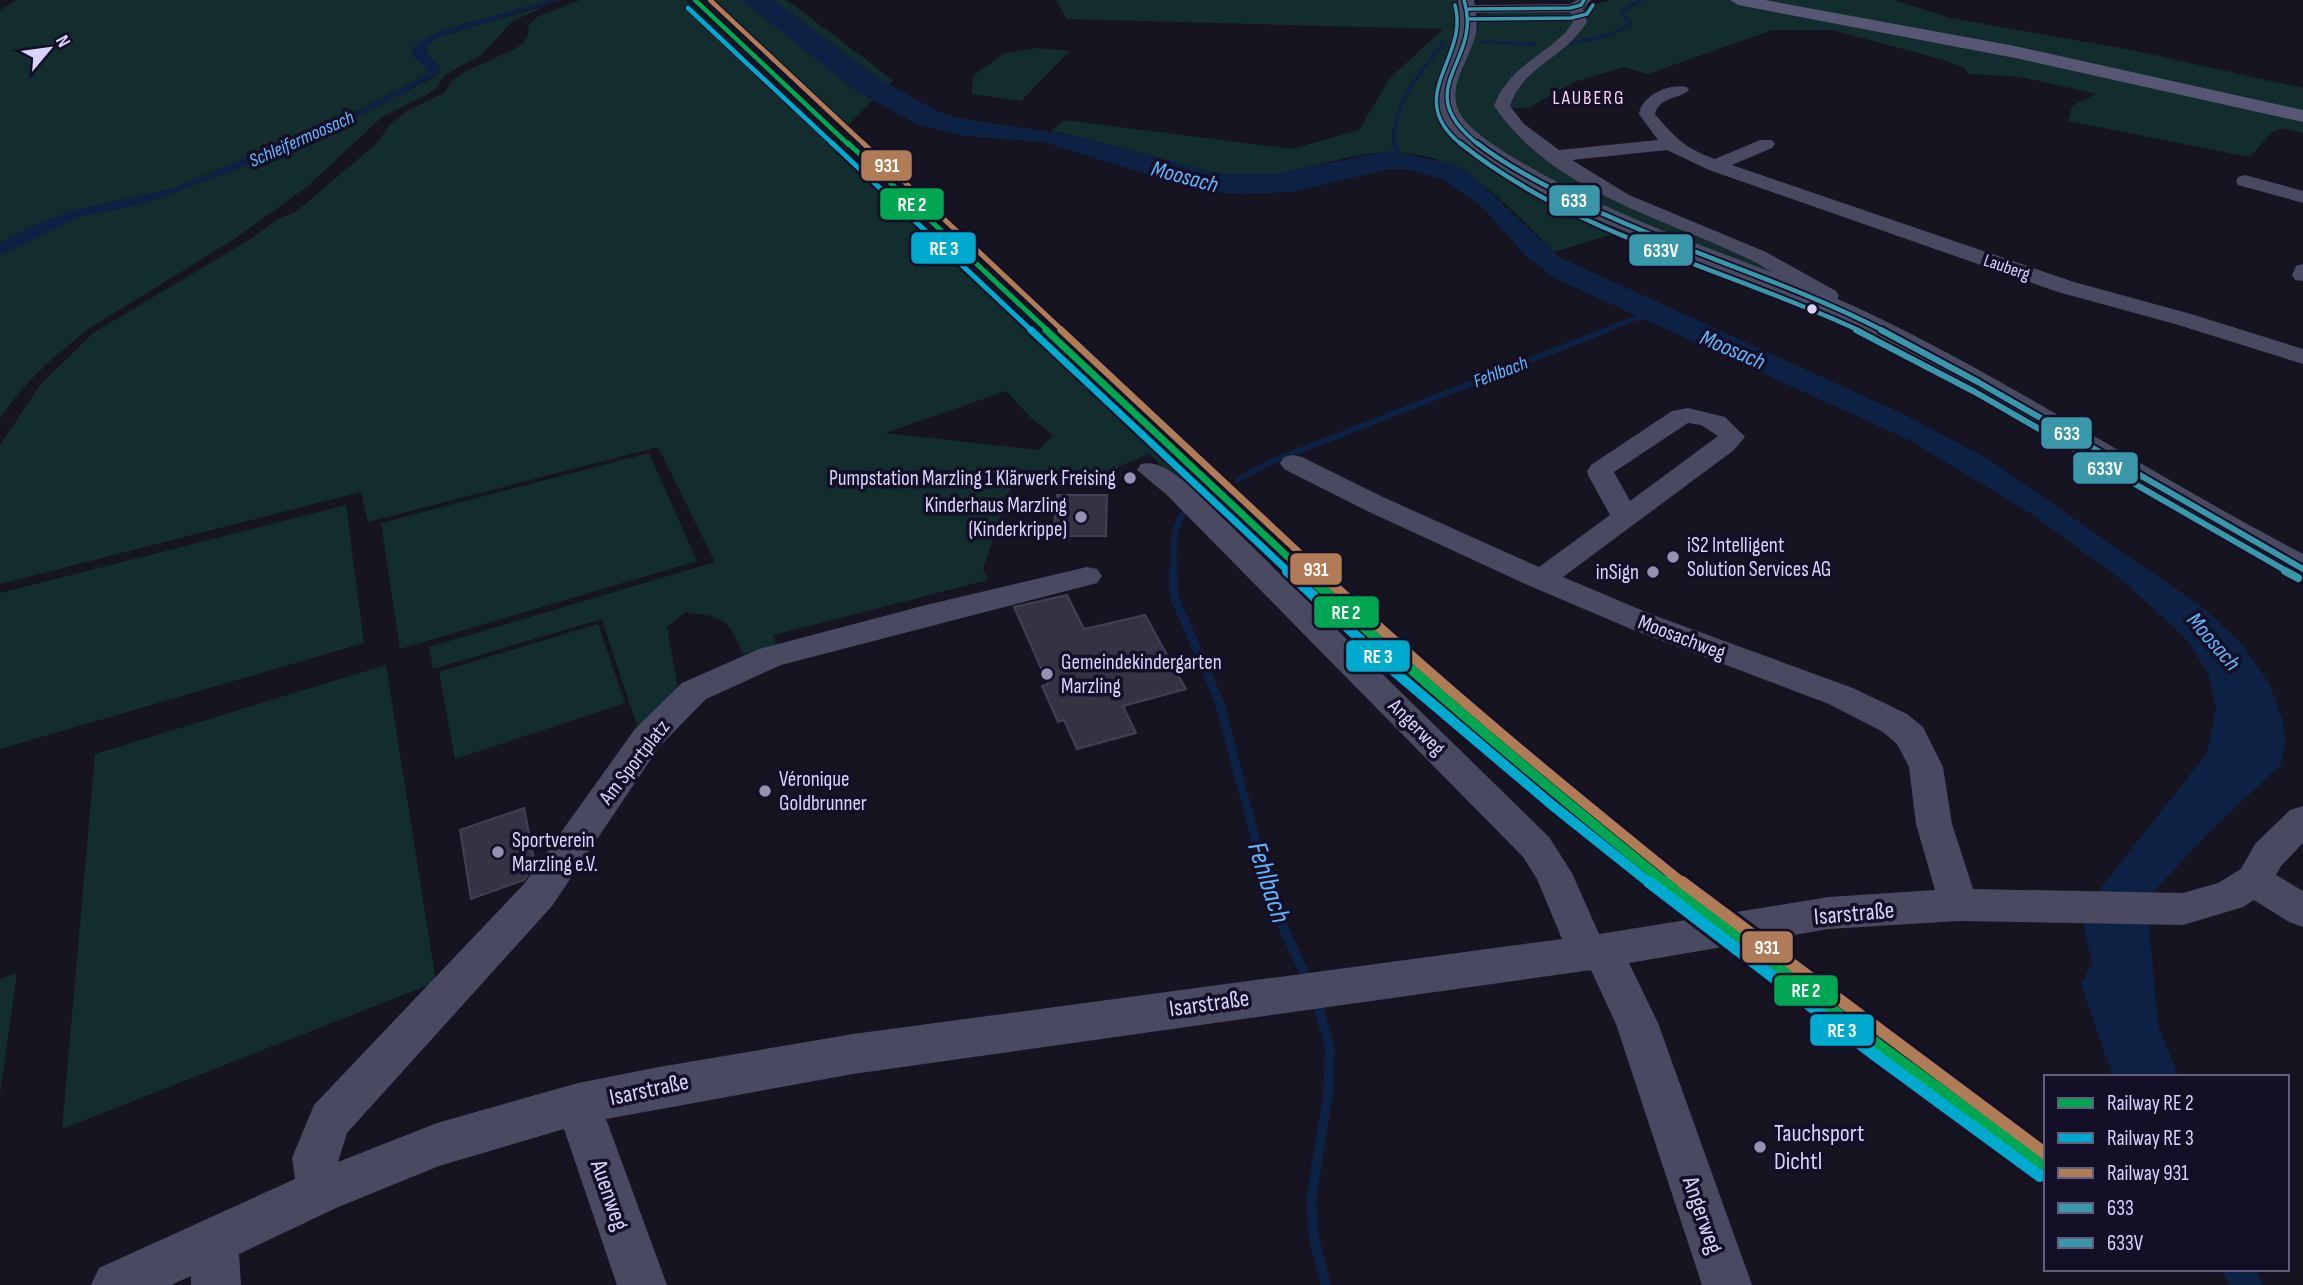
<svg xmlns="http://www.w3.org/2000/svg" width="2303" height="1285" viewBox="0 0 2303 1285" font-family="'Sofia Sans Condensed',sans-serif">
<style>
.green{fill:#132c2d;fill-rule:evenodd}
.water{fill:#0d2144}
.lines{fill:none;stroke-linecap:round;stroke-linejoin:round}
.stream-far4{stroke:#0d2144;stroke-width:3.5}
.stream-far3{stroke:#0d2144;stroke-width:5}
.stream-far2{stroke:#0d2144;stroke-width:6}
.stream-far1{stroke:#0d2144;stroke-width:9}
.stream{stroke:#0d2144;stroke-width:10}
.river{fill:#0d2144;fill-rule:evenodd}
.building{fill:#343243;stroke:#433f54;stroke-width:2}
.minor{fill:#4a4962;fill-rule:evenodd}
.tertiary{fill:#4a4962;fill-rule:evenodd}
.secondary{fill:#575674;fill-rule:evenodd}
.bus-1-far2-casing{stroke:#130f26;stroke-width:6}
.bus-1-far1-casing{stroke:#130f26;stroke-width:8}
.bus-1-casing{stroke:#130f26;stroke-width:10}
.bus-2-far3-casing{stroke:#130f26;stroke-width:6}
.bus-2-far2-casing{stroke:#130f26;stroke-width:8}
.bus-2-far1-casing{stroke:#130f26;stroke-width:10}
.bus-2-casing{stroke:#130f26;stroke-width:13}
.bus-1-far2{stroke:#3a96a9;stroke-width:3.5}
.bus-1-far1{stroke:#3a96a9;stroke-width:4.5}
.bus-1{stroke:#3a96a9;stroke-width:6}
.bus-2-far3{stroke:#3a96a9;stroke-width:3.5}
.bus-2-far2{stroke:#3a96a9;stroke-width:4.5}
.bus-2-far1{stroke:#3a96a9;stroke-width:6}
.bus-2{stroke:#3a96a9;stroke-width:8}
.rail-1-far4-casing{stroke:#130f26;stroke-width:7}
.rail-1-far3-casing{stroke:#130f26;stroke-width:9}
.rail-1-far2-casing{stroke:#130f26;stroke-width:11}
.rail-1-far1-casing{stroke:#130f26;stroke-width:15}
.rail-1-casing{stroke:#130f26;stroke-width:18}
.rail-2-far4-casing{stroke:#130f26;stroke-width:7}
.rail-2-far3-casing{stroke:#130f26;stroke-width:9}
.rail-2-far2-casing{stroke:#130f26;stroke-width:11}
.rail-2-far1-casing{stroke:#130f26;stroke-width:15}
.rail-2-casing{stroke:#130f26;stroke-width:18}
.rail-3-far4-casing{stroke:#130f26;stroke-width:7}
.rail-3-far3-casing{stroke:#130f26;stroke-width:9}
.rail-3-far2-casing{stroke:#130f26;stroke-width:11}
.rail-3-far1-casing{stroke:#130f26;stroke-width:15}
.rail-3-casing{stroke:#130f26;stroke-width:18}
.rail-1-far4{stroke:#00a651;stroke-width:4.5}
.rail-1-far3{stroke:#00a651;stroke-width:5}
.rail-1-far2{stroke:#00a651;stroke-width:7}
.rail-1-far1{stroke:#00a651;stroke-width:10}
.rail-1{stroke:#00a651;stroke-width:12}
.rail-2-far4{stroke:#00a9ce;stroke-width:4.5}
.rail-2-far3{stroke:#00a9ce;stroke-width:5}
.rail-2-far2{stroke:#00a9ce;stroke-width:7}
.rail-2-far1{stroke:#00a9ce;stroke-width:10}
.rail-2{stroke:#00a9ce;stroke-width:12}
.rail-3-far4{stroke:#b07c57;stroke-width:4.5}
.rail-3-far3{stroke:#b07c57;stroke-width:5}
.rail-3-far2{stroke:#b07c57;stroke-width:7}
.rail-3-far1{stroke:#b07c57;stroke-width:10}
.rail-3{stroke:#b07c57;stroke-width:12}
.bus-dot{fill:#d9d4ff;stroke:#130f26;stroke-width:2.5}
.poi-dot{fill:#9591b1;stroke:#130f26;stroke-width:2.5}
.labels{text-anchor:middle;stroke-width:7;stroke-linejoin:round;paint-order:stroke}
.far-street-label{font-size:18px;fill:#d9d4ff;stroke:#130f26}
.far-neighbourhood-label{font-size:19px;letter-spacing:2px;fill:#ffd6f0;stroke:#130f26}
.far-water-label{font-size:19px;font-style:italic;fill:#62b6ff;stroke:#130f26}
.poi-label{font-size:21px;fill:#d9d4ff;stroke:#130f26;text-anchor:start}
.street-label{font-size:21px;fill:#d9d4ff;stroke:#130f26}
.water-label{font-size:23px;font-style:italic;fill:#62b6ff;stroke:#130f26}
.near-street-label{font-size:24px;fill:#d9d4ff;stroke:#130f26}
.near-poi-label{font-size:24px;fill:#d9d4ff;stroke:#130f26;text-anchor:start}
.near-water-label{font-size:28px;font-style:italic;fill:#62b6ff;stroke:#130f26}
.line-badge{stroke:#130f26;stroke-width:2.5}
.badge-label{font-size:19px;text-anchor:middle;font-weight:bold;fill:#fff}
</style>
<rect width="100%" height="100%" fill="#161421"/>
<g class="green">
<path d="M17 0H552L439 31 411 54 428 69 427 74 360 110 172 189 75 210 33 226 0 243V10Z"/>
<path d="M580 0H686L1190 481 1182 485 1149 454 1120 466 1110 476 1017 469 983 569 988 580 774 635 776 647 743 654C728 618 723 617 685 612L667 627 679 694 640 735 602 619 433 669 429 647 715 562 658 447 368 522 361 492 0 584V445L40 385 93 333 249 240 277 220 297 211 377 143 391 123 407 111 444 93 452 80 466 71 517 48 527 38 529 25 537 17ZM1006 391 1030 417 1053 435 1039 450 885 433Z"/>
<path d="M709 0H787L893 80 846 127Z"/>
<path d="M1056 0H1456L1463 9 1444 112 1560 199 1623 231 1554 252C1493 191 1450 137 1354 156 1320 163 1284 177 1249 176 1188 174 1114 143 1051 131L1064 120 1292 149 1359 130 1389 79 1443 29 1067 19Z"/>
<path d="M1611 0H1728L1769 7 2303 118V133L2282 128 2271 133 2250 157 2068 121 2072 106 2096 94 2021 77 1971 74 1966 72V69L1944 60 1832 30H1772L1648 74 1624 67 1574 82 1528 108H1497L1512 129 1527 142 1709 239 1780 272 1771 278 1620 221 1483 142 1447 100 1463 56 1479 24 1480 15 1500 11 1565 12Z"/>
<path d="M1754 0H1894L1950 18 2131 50 2303 88V111Z"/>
<path d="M548 5 513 21 481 55 445 75 436 88 426 95 382 117 309 185 236 238 90 328C56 354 23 383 0 419V256L78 217 142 204 235 170 357 116 434 77 440 68 429 56 427 47 435 38Z"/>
<path d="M1037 48 1070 51 1021 101 972 94 973 76 1003 54Z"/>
<path d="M649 453 697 561 400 649 381 523Z"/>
<path d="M346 505 364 643 0 749V593Z"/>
<path d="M598 624 625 703 455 759 439 672Z"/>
<path d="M386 665 436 982 62 1129 95 754Z"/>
<path d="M17 973 0 1095V979Z"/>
</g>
<g class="water">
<path d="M552 0H561L435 38 427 47 429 56 440 68 439 73 378 106 235 170 142 204 78 217 0 256V243L33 226 75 210 172 189 360 110 427 74 428 69 411 54 413 47 439 31Z"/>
<path d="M741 0H774L877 78 937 111 958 118 1077 136 1220 174H1275L1389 151 1453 164 1471 174 1559 257 1899 412 1985 457 2202 607 2241 643 2269 683 2283 720 2285 742 2281 764 2208 834 2150 895 2149 930 2161 1054 2109 1039 2084 928 2096 894 2207 753 2216 707 2208 673 2187 640 2122 580 2030 513 1909 440 1556 279 1527 257 1481 206 1442 179 1410 170 1389 169 1293 192 1244 194 1206 192 1043 142 965 136 918 125 856 91Z"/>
<path d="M2222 1269H2255L2263 1285H2229Z"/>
</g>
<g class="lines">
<g class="stream-far4">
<path d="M1482 42 1534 44"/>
<path d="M1569 44 1612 34 1630 24 1621 12 1641 0"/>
<path d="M1394 145C1391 103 1420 74 1444 43"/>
</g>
<g class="stream-far3">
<path d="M1394 143 1401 161"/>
<path d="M1603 331 1647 314"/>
</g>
<g class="stream-far2">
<path d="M1238 480 1268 463 1607 330"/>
<path d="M1174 572C1173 534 1172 517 1204 494"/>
</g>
<path class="stream-far1" d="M1173 571 1174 596 1220 704 1267 884"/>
<g class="stream">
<path d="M1267 882 1271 901 1309 983"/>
<path d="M1316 998 1330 1048 1328 1094 1311 1201 1314 1238 1326 1285"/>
</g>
<path class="river" d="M2112 958 2134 966 2179 1077H2113L2081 985 2090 966Z"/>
</g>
<g class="building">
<path d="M1057 495H1107L1106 536H1053Z"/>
<path d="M1067 595 1084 629 1145 615 1186 689 1123 706 1136 733 1077 749 1064 720 1058 722 1042 686 1048 684 1014 607Z"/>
<path d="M524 808 535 864 524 880 471 899 460 830Z"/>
</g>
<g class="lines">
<g class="minor">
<path d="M1577 0H1591L1583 9 1587 22C1564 59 1523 66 1510 106L1524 124 1559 150 1658 140 1639 114C1642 95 1669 83 1687 87L1689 90C1678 100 1660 96 1655 114 1674 137 1686 149 1715 159L1760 140H1772L1775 144 1772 148 1732 165 2074 282 2191 314 2303 349V364L2175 324 2058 292 1709 170 1667 150 1572 160 1629 195 1766 252 1836 291 1839 296 1836 301C1814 306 1772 270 1751 260 1661 216 1554 193 1494 106 1507 69 1540 58 1566 32L1573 22 1570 12 1469 13 1462 9 1469 5 1570 4Z"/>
<path d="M2245 175 2303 191V203L2238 185 2236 181 2238 177Z"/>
<path d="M2303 264V281L2295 280 2292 275 2296 266Z"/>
<path d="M1688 408 1725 417 1745 437 1734 450 1563 577 1653 615 1853 688 1907 714 1923 727 1943 767 1952 824 1973 889 2183 893 2218 883 2241 869 2255 844 2290 810 2303 806V843L2281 866 2276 875 2303 891V927L2289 922 2254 900 2243 907 2183 925 1958 921 1829 929 1629 963 1658 1023 1752 1285H1702L1616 1024 1591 970 853 1074 606 1119 667 1285H617L564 1129 439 1166 336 1208 239 1254 241 1285H191V1276L171 1285H91L99 1268 295 1179 292 1158 314 1105 524 884 635 729 682 683 759 649 926 605 1087 567 1097 569 1102 576 1097 583 781 665 706 699 659 747 552 906 347 1133 338 1162 437 1123 578 1083 659 1067 853 1034 1562 939 1537 879 1523 857 1167 495 1137 470 1141 464C1159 460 1172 473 1187 483L1549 837 1572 873 1599 934 1829 897 1935 890 1916 824 1909 767 1897 744 1883 732 1829 704 1631 629 1530 586 1365 510 1284 469 1280 463 1284 457 1293 455 1302 457 1385 498 1539 567 1610 515 1589 477 1587 471 1591 465 1672 411ZM1688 423 1701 425 1718 436 1630 501 1614 472Z"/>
</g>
<path class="tertiary" d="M1458 0H1474C1476 11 1478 21 1476 32 1471 60 1442 90 1463 118 1484 148 1583 196 1619 212 1705 250 1795 277 1879 318 2025 389 2159 479 2303 554V580L2290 577 2236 547 1968 388 1858 329 1586 215C1549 196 1428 141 1435 92 1441 56 1464 40 1458 0Z"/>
<path class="secondary" d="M1730 0H1765L2015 46 2303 110V122L2015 58 1738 5Z"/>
<defs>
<g id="bus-1-far2">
<path d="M1464 0C1484 63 1406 88 1479 145"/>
<path d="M1469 9 1570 8 1581 5 1584 0"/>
</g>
<path id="bus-1-far1" d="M1477 143C1504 164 1534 180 1564 195 1668 248 1781 278 1884 331"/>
<path id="bus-1" d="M1881 330 1978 382 2303 569"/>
<g id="bus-2-far3">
<path d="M1455 5C1470 58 1401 97 1462 145"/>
<path d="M1469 19 1571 18 1587 14 1593 5"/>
</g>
<path id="bus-2-far2" d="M1460 143C1576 236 1728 269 1860 331"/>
<path id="bus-2-far1" d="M1856 330 1975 392 2288 572"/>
<path id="bus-2" d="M2285 571 2298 578"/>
</defs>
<use href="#bus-1-far2" class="bus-1-far2-casing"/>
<use href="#bus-1-far1" class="bus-1-far1-casing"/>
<use href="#bus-1" class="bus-1-casing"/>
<use href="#bus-2-far3" class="bus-2-far3-casing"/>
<use href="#bus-2-far2" class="bus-2-far2-casing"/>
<use href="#bus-2-far1" class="bus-2-far1-casing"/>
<use href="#bus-2" class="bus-2-casing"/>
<use href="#bus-1-far2" class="bus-1-far2"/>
<use href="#bus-1-far1" class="bus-1-far1"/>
<use href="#bus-1" class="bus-1"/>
<use href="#bus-2-far3" class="bus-2-far3"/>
<use href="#bus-2-far2" class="bus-2-far2"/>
<use href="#bus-2-far1" class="bus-2-far1"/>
<use href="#bus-2" class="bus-2"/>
<defs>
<path id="rail-1-far4" d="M695 0 849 145"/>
<path id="rail-1-far3" d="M848 143 1048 331"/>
<path id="rail-1-far2" d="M1046 330 1304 572"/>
<path id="rail-1-far1" d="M1303 571C1420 681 1542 783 1667 884"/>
<path id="rail-1" d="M1665 882 1881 1047 2046 1167"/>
<path id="rail-2-far4" d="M688 8 834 145"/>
<path id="rail-2-far3" d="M832 143 1032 331"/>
<path id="rail-2-far2" d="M1031 330 1289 572"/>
<path id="rail-2-far1" d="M1287 571 1396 673 1552 805 1651 884"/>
<path id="rail-2" d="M1649 882 1875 1055 2040 1176"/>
<path id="rail-3-far4" d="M710 0 865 145"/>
<path id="rail-3-far3" d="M863 143 1063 331"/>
<path id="rail-3-far2" d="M1061 330 1320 572"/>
<path id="rail-3-far1" d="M1318 571C1435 681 1559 783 1684 884"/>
<path id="rail-3" d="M1682 882 2046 1154"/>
</defs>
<use href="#rail-1-far4" class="rail-1-far4-casing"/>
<use href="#rail-1-far3" class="rail-1-far3-casing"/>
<use href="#rail-1-far2" class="rail-1-far2-casing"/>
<use href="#rail-1-far1" class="rail-1-far1-casing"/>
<use href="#rail-1" class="rail-1-casing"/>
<use href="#rail-2-far4" class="rail-2-far4-casing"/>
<use href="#rail-2-far3" class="rail-2-far3-casing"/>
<use href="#rail-2-far2" class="rail-2-far2-casing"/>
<use href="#rail-2-far1" class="rail-2-far1-casing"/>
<use href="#rail-2" class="rail-2-casing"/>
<use href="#rail-3-far4" class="rail-3-far4-casing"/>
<use href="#rail-3-far3" class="rail-3-far3-casing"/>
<use href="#rail-3-far2" class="rail-3-far2-casing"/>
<use href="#rail-3-far1" class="rail-3-far1-casing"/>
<use href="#rail-3" class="rail-3-casing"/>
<use href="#rail-1-far4" class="rail-1-far4"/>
<use href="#rail-1-far3" class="rail-1-far3"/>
<use href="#rail-1-far2" class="rail-1-far2"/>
<use href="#rail-1-far1" class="rail-1-far1"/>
<use href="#rail-1" class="rail-1"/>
<use href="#rail-2-far4" class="rail-2-far4"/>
<use href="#rail-2-far3" class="rail-2-far3"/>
<use href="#rail-2-far2" class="rail-2-far2"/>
<use href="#rail-2-far1" class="rail-2-far1"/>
<use href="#rail-2" class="rail-2"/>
<use href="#rail-3-far4" class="rail-3-far4"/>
<use href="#rail-3-far3" class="rail-3-far3"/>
<use href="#rail-3-far2" class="rail-3-far2"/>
<use href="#rail-3-far1" class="rail-3-far1"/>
<use href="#rail-3" class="rail-3"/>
</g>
<circle class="bus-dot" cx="1812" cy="309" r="6"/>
<g class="poi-dot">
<circle cx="1130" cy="478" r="7"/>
<circle cx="1081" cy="517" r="7"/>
<circle cx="1673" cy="557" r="7"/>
<circle cx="1653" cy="572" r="7"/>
<circle cx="1047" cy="674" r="7"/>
<circle cx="765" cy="791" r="7"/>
<circle cx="498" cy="852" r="7"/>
<circle cx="1760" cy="1147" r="7"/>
</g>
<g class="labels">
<g class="far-street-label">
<text transform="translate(2007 267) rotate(19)" y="6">Lauberg</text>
</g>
<g class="far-neighbourhood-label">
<text x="1589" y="104">LAUBERG</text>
</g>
<g class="far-water-label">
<text transform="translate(301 138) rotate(-24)" y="7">Schleifermoosach</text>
<text transform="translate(1500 371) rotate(-21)" y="7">Fehlbach</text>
</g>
<g class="poi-label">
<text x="1116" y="485" text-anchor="end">Pumpstation Marzling 1 Klärwerk Freising</text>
<text x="1067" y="512" text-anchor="end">Kinderhaus Marzling<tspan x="1067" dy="24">(Kinderkrippe)</tspan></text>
<text x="1687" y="552">iS2 Intelligent<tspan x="1687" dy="24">Solution Services AG</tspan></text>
<text x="1639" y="579" text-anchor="end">inSign</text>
<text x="1061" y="669">Gemeindekindergarten<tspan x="1061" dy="24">Marzling</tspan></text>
<text x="779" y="786">Véronique<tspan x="779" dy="24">Goldbrunner</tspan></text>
<text x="512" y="847">Sportverein<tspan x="512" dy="24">Marzling e.V.</tspan></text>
</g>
<g class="street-label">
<text transform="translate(1682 637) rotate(21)" y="7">Moosachweg</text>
<text transform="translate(1417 727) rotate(45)" y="7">Angerweg</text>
<text transform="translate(634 762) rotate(-52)" y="7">Am Sportplatz</text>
</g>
<g class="water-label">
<text transform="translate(1185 176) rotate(15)" y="8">Moosach</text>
<text transform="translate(1733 349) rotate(23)" y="8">Moosach</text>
<text transform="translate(2214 641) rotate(49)" y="8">Moosach</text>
</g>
<g class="near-street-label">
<text transform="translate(1854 913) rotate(-5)" y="8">Isarstraße</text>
<text transform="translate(1209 1003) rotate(-8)" y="8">Isarstraße</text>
<text transform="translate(649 1089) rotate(-12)" y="8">Isarstraße</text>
<text transform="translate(610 1195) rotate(71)" y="8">Auenweg</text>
<text transform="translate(1703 1215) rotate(71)" y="8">Angerweg</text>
</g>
<g class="near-poi-label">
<text x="1774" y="1141">Tauchsport<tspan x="1774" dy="28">Dichtl</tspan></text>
</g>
<g class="near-water-label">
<text transform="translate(1270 882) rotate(72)" y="10">Fehlbach</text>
</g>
</g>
<g class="line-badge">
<rect x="860" y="149" width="53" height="33" rx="7" fill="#b07c57"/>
<rect x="1548" y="184" width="53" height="33" rx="7" fill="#3a96a9"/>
<rect x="879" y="187" width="66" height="34" rx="7" fill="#00a651"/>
<rect x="910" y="231" width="67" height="34" rx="7" fill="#00a9ce"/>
<rect x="1628" y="233" width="66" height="34" rx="7" fill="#3a96a9"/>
<rect x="2040" y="416" width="53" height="34" rx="7" fill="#3a96a9"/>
<rect x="2072" y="451" width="67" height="34" rx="7" fill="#3a96a9"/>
<rect x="1289" y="552" width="54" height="34" rx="7" fill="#b07c57"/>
<rect x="1313" y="595" width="67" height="34" rx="7" fill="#00a651"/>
<rect x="1345" y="639" width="66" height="34" rx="7" fill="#00a9ce"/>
<rect x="1741" y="930" width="53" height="34" rx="7" fill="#b07c57"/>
<rect x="1773" y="974" width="66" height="33" rx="7" fill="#00a651"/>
<rect x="1809" y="1013" width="66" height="34" rx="7" fill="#00a9ce"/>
</g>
<g class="badge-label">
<text x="887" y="172">931</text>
<text x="1574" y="207">633</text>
<text x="912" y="211">RE 2</text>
<text x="944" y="255">RE 3</text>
<text x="1661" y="257">633V</text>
<text x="2067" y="440">633</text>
<text x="2105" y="475">633V</text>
<text x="1316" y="576">931</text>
<text x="1346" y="619">RE 2</text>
<text x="1378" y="663">RE 3</text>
<text x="1767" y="954">931</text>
<text x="1806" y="997">RE 2</text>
<text x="1842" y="1037">RE 3</text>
</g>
<rect x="2044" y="1075" width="245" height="196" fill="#130f26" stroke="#625e7d" stroke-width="2"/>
<rect x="2058" y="1098" width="35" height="10" fill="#00a651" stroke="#625e7d" stroke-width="2"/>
<text x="2107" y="1110" font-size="21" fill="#d9d4ff">Railway RE 2</text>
<rect x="2058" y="1133" width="35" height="10" fill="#00a9ce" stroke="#625e7d" stroke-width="2"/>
<text x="2107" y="1145" font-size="21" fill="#d9d4ff">Railway RE 3</text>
<rect x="2058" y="1168" width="35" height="10" fill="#b07c57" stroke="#625e7d" stroke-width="2"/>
<text x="2107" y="1180" font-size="21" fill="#d9d4ff">Railway 931</text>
<rect x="2058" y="1203" width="35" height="10" fill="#3a96a9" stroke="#625e7d" stroke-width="2"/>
<text x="2107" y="1215" font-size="21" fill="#d9d4ff">633</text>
<rect x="2058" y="1238" width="35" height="10" fill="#3a96a9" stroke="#625e7d" stroke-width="2"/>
<text x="2107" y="1250" font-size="21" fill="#d9d4ff">633V</text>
<g transform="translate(49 49) rotate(61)" stroke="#130f26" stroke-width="5" paint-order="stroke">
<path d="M0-5L12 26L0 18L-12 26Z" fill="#d9d4ff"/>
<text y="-10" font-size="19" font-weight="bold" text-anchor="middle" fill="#d9d4ff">N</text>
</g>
</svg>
